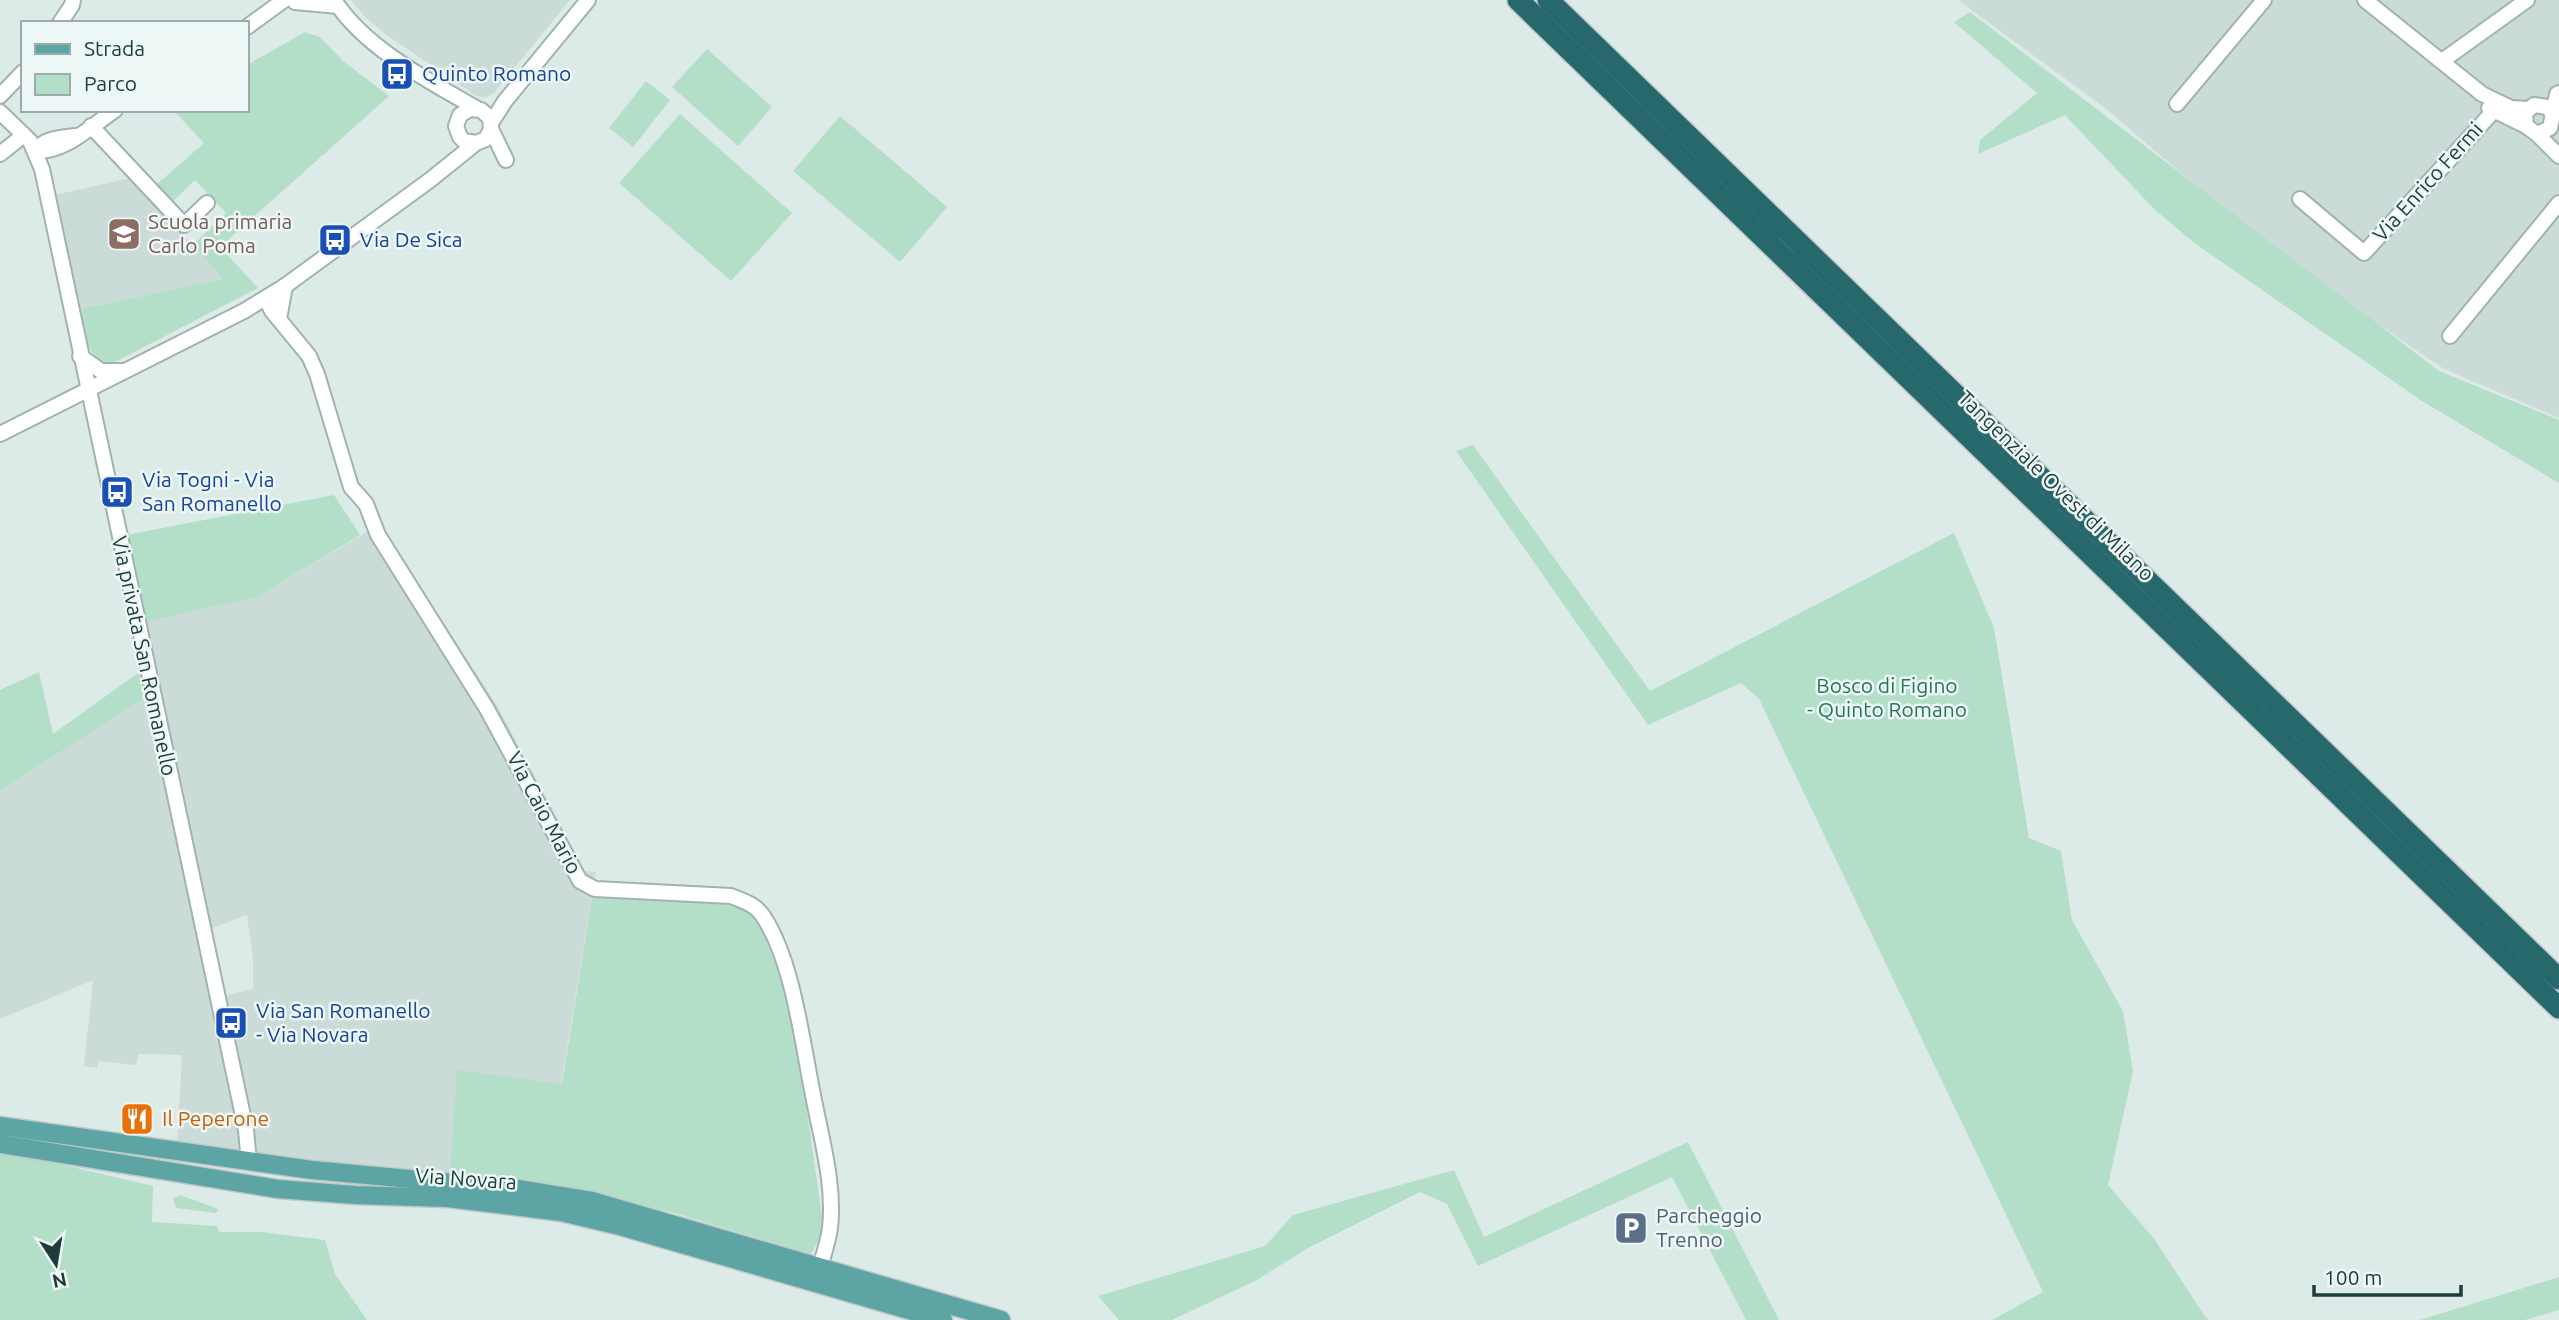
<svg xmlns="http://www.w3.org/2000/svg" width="2559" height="1320" viewBox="0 0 2559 1320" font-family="Ubuntu,sans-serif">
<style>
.built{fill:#cbdbd7;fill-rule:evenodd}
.green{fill:#b3dfc9}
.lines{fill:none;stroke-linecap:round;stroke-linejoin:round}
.minor-casing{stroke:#a0b3b1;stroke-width:18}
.major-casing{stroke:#c0c8c8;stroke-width:21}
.highway-casing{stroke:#c0c8c8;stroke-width:24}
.minor{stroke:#fff;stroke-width:14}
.major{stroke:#5ca5a4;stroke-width:18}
.highway{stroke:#26686b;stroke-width:21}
.labels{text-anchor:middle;stroke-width:5;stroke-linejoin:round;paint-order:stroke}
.transit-label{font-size:21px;fill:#164399;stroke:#edf7f5;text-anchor:start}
.street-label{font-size:21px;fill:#1d3c3b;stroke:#edf7f5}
.education-label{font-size:21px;fill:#785e54;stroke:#edf7f5;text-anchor:start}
.park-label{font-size:21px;fill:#237657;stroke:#edf7f5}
.food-label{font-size:21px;fill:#c56008;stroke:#edf7f5;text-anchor:start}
.service-label{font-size:21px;fill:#4e5e75;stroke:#edf7f5;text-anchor:start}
</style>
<rect width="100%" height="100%" fill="#ddebe8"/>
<g class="built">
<path d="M351 0H570L494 93 485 98 475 95 385 34 364 16Z"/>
<path d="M1958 0H2559V418L2444 369 2280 258 2105 108Z"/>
<path d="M130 178 224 279 81 309 55 195Z"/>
<path d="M380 524 498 707 585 871 596 872 561 1085 450 1176 325 1165 177 1144 182 1055 138 1054 136 1065 98 1061 97 1068 84 1066 93 980 0 1019V791L144 698 138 673 153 662 145 622 257 597ZM247 915 253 960V989L210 999 196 934Z"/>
</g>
<g class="green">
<path d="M1970 12 2439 371 2559 420V483L2422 401 2193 242 2155 210 2065 115 1978 154 1980 140 2037 93 1954 22Z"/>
<path d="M305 32 320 37 343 61 389 96 220 247 258 288 115 362C85 366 86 331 81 309L223 279 193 245 226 213 195 180 172 202 156 185 204 143 173 110H247V65Z"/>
<path d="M707 49 772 107 738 146 672 87Z"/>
<path d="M646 81 670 100 633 147 609 128Z"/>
<path d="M680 114 792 213 731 281 619 183Z"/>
<path d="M840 116 947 207 900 262 793 171Z"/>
<path d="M1473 445 1650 691 1954 533 1994 628 2029 838 2061 851 2072 920 2123 1011 2133 1071 2108 1185 2155 1240 2206 1318 2210 1320H1992L2043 1292 1759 699 1741 683 1648 725 1456 451Z"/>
<path d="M334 495 360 535 257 597 145 622 126 535Z"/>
<path d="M39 672 53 734 138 673 144 698 0 791V690Z"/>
<path d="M593 892 736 902 754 910 782 980 803 1082 824 1231 811 1254 671 1212 576 1191 450 1176 457 1070 562 1084Z"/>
<path d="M1688 1142 1779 1320H1746L1672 1177 1478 1266 1447 1204 1420 1192 1308 1248 1257 1280 1172 1320H1119L1098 1296 1265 1246 1293 1215 1454 1170 1484 1237Z"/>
<path d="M0 1150 153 1186 152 1222 217 1226 219 1232H262L325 1240 335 1274 367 1320H0Z"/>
<path d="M180 1195 216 1208 218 1210 216 1213 176 1208 173 1199Z"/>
<path d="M2559 1277V1310L2525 1320H2420Z"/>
</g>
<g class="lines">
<defs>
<g id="minor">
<path d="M334 0C365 48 427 80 476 108"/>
<path d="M2365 0 2482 94 2511 108 2528 109"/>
<path d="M295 2 338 6"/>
<path d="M60 23 72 5 73 0"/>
<path d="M247 27 284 0"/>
<path d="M2442 61 2527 0"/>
<path d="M0 96 23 72"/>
<path d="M2177 104 2264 0"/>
<path d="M2489 108 2526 126"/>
<path d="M0 112 30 141 42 169 246 1130 249 1162"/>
<path d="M2553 114 2547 107 2534 105 2525 113 2526 126 2537 134 2550 128 2557 94 2559 93"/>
<path d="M491 123 505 101 588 0"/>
<path d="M91 126 184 225 207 203"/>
<path d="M491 129 506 160"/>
<path d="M2537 134 2559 156"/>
<path d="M35 151C66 152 90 127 115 110"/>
<path d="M35 151C45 138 59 138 75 136"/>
<path d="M0 154 24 135"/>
<path d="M2300 199 2364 253 2500 104"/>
<path d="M266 299 272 311 309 356 317 374 351 487 366 504 378 535 487 709 580 881 595 889 731 896C743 901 755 904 763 916 793 961 802 1041 813 1095 821 1138 835 1184 830 1228 828 1243 822 1259 818 1275"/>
<path d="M279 319 285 286"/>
<path d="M2450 336 2559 203"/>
<path d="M80 356 101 371H122"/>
<path d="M0 434 244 311 285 286 430 180 476 143 486 139 491 129 490 118 481 110 470 109 460 115 456 126 460 137 464 141 476 143"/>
</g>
<g id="major">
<path d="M0 1126 312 1170 518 1189 592 1201 1001 1320"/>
<path d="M0 1144 278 1189 355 1195 447 1198 561 1212 620 1226 943 1320"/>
</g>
<g id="highway">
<path d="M1518 0 2559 1008"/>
<path d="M1548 0 2559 979"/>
</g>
</defs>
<use href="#minor" class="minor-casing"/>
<use href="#major" class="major-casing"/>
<use href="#highway" class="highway-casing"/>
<use href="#minor" class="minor"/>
<use href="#major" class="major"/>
<use href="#highway" class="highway"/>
</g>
<defs>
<symbol id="bus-square" viewBox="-11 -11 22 22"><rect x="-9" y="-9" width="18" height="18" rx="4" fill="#1a4fb4" stroke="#edf7f5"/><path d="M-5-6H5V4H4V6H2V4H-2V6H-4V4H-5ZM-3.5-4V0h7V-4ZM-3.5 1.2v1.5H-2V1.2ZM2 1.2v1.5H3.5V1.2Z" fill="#fff"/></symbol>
<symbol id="school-square" viewBox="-11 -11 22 22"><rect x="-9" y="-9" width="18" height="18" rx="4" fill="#8d6e63" stroke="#edf7f5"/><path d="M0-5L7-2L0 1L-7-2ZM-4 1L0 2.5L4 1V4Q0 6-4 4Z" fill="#fff"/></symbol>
<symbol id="restaurant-square" viewBox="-11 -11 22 22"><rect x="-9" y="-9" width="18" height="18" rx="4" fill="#e8710a" stroke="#edf7f5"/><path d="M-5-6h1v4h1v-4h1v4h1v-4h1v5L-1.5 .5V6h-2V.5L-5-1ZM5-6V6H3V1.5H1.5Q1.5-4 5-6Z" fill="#fff"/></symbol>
<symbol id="parking-square" viewBox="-11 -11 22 22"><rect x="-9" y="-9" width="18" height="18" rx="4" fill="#5c6f8a" stroke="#edf7f5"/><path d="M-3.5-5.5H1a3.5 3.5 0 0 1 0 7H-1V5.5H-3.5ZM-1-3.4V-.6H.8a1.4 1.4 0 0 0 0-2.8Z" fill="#fff"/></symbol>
</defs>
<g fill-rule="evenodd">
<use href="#bus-square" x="378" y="55" width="38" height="38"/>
<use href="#school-square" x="105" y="215" width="38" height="38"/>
<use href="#bus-square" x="316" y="221" width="38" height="38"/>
<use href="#bus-square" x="98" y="473" width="38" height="38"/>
<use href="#bus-square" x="212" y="1004" width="38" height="38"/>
<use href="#restaurant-square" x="118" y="1100" width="38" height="38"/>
<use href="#parking-square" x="1612" y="1209" width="38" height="38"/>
</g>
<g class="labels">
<g class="transit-label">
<text x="422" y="81">Quinto Romano</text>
<text x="360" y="247">Via De Sica</text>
<text x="142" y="487">Via Togni - Via<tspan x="142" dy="24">San Romanello</tspan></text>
<text x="256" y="1018">Via San Romanello<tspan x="256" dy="24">- Via Novara</tspan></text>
</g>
<g class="street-label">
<text transform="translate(2428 182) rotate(-48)" y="7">Via Enrico Fermi</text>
<text transform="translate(2056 486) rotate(44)" y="7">Tangenziale Ovest di Milano</text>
<text transform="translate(144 656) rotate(78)" y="7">Via privata San Romanello</text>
<text transform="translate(544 813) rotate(62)" y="7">Via Caio Mario</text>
<text transform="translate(466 1179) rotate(4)" y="7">Via Novara</text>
</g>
<g class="education-label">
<text x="148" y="229">Scuola primaria<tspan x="148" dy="24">Carlo Poma</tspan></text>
</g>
<g class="park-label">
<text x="1887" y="693">Bosco di Figino<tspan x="1887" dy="24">- Quinto Romano</tspan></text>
</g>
<g class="food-label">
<text x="162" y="1126">Il Peperone</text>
</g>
<g class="service-label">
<text x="1656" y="1223">Parcheggio<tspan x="1656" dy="24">Trenno</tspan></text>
</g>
</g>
<rect x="21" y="21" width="228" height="91" fill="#edf7f5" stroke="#9aacab" stroke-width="2"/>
<rect x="35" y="44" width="35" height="10" fill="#5ca5a4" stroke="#9aacab" stroke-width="2"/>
<text x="84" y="56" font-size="21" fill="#1d3c3b">Strada</text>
<rect x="35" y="74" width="35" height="21" fill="#b3dfc9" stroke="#9aacab" stroke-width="2"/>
<text x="84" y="91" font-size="21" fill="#1d3c3b">Parco</text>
<g transform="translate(56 1264) rotate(168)" stroke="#edf7f5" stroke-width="5" paint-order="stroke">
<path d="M0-5L12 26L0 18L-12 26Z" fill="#1d3c3b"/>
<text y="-10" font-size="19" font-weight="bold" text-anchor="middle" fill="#1d3c3b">N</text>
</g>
<path d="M2314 1285v10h147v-10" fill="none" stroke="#1d3c3b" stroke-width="3.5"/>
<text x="2324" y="1285" font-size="21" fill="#1d3c3b" stroke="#edf7f5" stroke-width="5" paint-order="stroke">100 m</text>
</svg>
